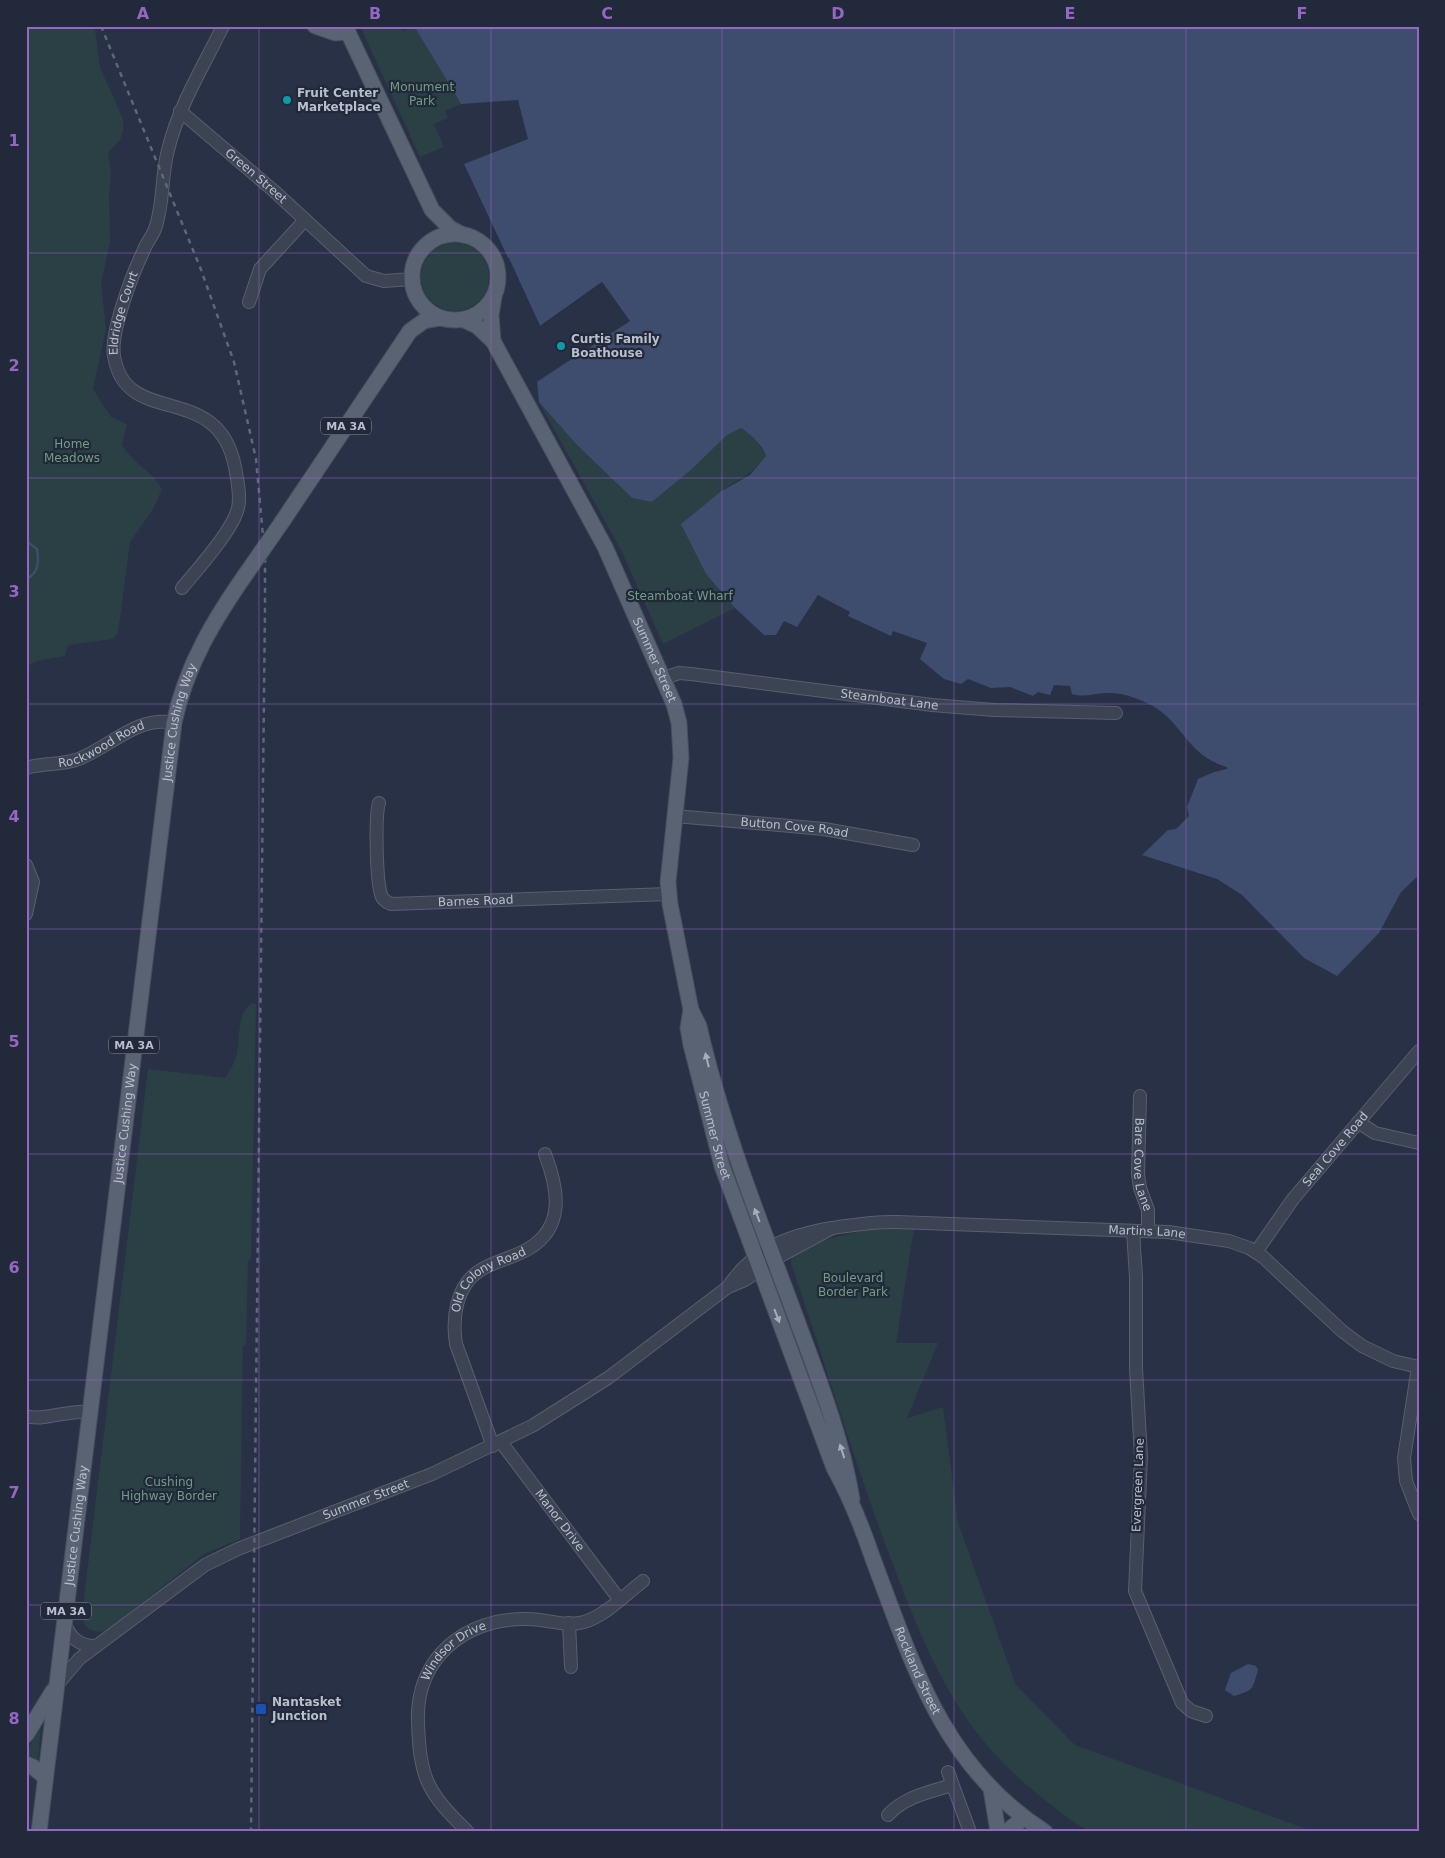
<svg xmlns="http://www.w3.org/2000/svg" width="1445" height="1858" viewBox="0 0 1445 1858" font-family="'DejaVu Sans',sans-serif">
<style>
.green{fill:#2a4045}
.water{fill:#3e4d6e}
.pier{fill:#283145}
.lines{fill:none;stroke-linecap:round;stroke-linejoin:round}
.stream{stroke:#3e4d6e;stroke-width:2.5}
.minor-casing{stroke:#585f6e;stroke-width:14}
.major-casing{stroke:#464d5d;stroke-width:17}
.minor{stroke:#3c4454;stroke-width:12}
.major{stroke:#5a6374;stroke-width:15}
.rail{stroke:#5e677b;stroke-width:2.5;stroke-dasharray:5 5;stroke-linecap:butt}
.major-bridge-casing{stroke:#464d5d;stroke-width:17;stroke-linecap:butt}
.major-bridge{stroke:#5a6374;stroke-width:15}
.oneway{fill:#a7adbb}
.grid{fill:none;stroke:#9467c5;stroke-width:1;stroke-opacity:0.55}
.culture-dot{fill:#0f9aa8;stroke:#21293a;stroke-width:2}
.transit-dot{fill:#1a4fb4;stroke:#21293a;stroke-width:2}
.labels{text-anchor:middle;stroke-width:4.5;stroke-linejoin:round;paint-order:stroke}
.shield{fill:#21293a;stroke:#8c92a1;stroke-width:1}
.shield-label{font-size:11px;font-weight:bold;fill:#babfcd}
.park-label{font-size:12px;fill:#719e80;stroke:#21293a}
.poi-label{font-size:12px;font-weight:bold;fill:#babfcd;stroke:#21293a;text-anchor:start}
.street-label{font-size:12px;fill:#babfcd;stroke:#21293a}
.neatline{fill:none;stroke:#9467c5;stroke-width:2}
.grid-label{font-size:16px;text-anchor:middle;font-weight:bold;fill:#9467c5}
</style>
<rect width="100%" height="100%" fill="#283145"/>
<g class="green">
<path d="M26 26H84L95 30 100 67 123 119V131L120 140 108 153 111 172 109 194 110 242 101 284 106 329 93 389 111 417 127 424 122 444C131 463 153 471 162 489L153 509 130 542 118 633 113 639 68 645 65 656 37 661 26 667Z"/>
<path d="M360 26H399L403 31 414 26 461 104 445 111 448 118 434 124 444 147 420 157Z"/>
<circle cx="455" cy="277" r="34"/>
<path d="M539 402 576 444 632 498 652 502 692 469 727 435 741 428 756 440 766 456C754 474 737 479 721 492 707 502 694 513 682 524L706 574 735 608 663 644 621 550Z"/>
<path d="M253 1003 256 1004 251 1257 248 1262 246 1344 243 1346 240 1539 204 1554 106 1631C93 1634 83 1628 82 1615L148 1069 225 1078C229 1072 234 1064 236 1057 241 1040 235 1013 253 1003Z"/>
<path d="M874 1228H914L896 1343H938L907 1418 943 1407 958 1523 1016 1685 1075 1745 1315 1832C1263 1832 1211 1832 1160 1832 1140 1832 1112 1835 1093 1832 1081 1829 1059 1811 1049 1803 954 1732 926 1651 886 1546 851 1453 824 1358 791 1264L792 1256 824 1240Z"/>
<path d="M41 1727 38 1761 26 1758V1752Z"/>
</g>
<g class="water">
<path d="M414 26H1419V875L1401 892 1379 933 1337 976 1304 958 1242 895 1217 879 1142 855 1168 830 1176 829 1189 816 1187 807 1198 779 1214 772 1227 769V767C1186 755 1184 723 1151 705 1138 698 1121 692 1106 693 1094 693 1085 698 1072 694L1070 686 1054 685 1050 695 1038 692 1033 696 1010 687 991 688 968 679 961 684 944 679 920 659 927 643 893 631 891 636 848 616 850 612 818 595 797 627 784 621 776 635H764L735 608 706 574 681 524 720 492 750 475 766 456C761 443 752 436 741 428L727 435 692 469 652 502 632 498 576 444 539 402 537 381 629 321 602 282 540 326 464 164 528 139 518 100 461 104Z"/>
<path d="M1248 1664 1256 1666 1258 1670C1252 1690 1254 1690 1234 1696L1225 1690 1231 1673Z"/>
</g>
<path class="pier" d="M509 258 540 326 602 282 630 321 535 383 536 379 626 320 601 285 539 328 506 259Z"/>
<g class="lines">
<path class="stream" d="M26 541 37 549C39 561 39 574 26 579"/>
<defs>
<g id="minor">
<path id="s1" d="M180 111 274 191 366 276 384 281 412 279"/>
<path d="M249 302 260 269 305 220"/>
<path id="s2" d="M182 588C197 570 233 530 238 508 241 495 237 479 235 467 218 379 126 430 114 356 110 333 132 275 143 252 146 243 152 237 155 229 164 204 161 176 168 150 179 105 203 67 223 26"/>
<path id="s3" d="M664 678 679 673 691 674 932 705 994 710 1116 713"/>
<path id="s4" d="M26 768C42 763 60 765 76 760 110 748 136 715 174 723"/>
<path id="s5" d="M379 803C375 816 376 885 382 897 384 901 387 902 391 904L668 894"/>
<path id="s6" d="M675 816 824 829 913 845"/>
<path d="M26 865 33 882 26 914"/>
<path id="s7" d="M1140 1096 1138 1174 1140 1188 1148 1210V1231"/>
<path d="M1358 1122 1375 1133 1419 1143"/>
<path d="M1133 1231 1136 1277V1368L1141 1457 1135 1591 1182 1703 1191 1711 1206 1716"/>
<path id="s8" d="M1256 1252 1293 1199 1419 1051"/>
<path id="s9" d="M728 1287C753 1249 789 1235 832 1228 854 1225 875 1221 897 1222L1168 1232 1229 1241 1249 1248 1263 1257 1342 1331 1362 1346 1393 1361 1419 1367"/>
<path d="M1418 1367 1404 1458 1406 1481 1419 1514"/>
<path d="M26 1416C41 1422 70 1409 90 1412"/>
<path id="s10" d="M501 1442 619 1599"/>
<path id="s11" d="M493 1446 456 1344C452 1318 456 1286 479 1271 494 1261 513 1258 528 1249 566 1227 558 1188 545 1154"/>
<path d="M64 1622C70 1638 79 1646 96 1646"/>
<path d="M569 1623 571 1667"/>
<path id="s12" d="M57 1685 79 1659 205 1565 238 1549 432 1474 532 1426 608 1378 728 1287 745 1280 782 1255 832 1228"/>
<path d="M948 1772 970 1832"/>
<path d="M888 1815C904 1797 929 1792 952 1785"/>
<path id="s13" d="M468 1832C428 1793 420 1780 418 1723 415 1658 465 1618 527 1619 546 1619 565 1627 584 1622 605 1616 626 1594 643 1581"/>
</g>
<g id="major">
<path d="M315 26 335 33 348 32"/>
<path d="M345 26 432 210 450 228 463 235"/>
<circle cx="455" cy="277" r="43"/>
<path id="s14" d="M464 320 477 326 493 341 605 547 674 704 679 723 681 758 668 882 670 904 691 1010 699 1026C721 1123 757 1214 792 1307 815 1370 841 1433 852 1499"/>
<path d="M493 341 491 315 494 297"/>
<path d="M282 522 410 331 424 321 440 318"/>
<path id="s15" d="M691 1010 688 1028 691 1045 722 1166 834 1468C851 1498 862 1527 873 1559 913 1665 943 1767 1045 1832"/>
<path d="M26 1735 53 1691"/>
<path d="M26 1764 33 1767 45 1777"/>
<path d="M991 1789 998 1832"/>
<path id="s16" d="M39 1832 174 723C186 665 215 618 248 571"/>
<path d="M1006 1832 1024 1818"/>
</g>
</defs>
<use href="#minor" class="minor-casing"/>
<use href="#major" class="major-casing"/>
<use href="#minor" class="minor"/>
<use href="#major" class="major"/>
<path class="rail" d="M101 26 200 267 234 362 256 459 265 558V607L251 1832"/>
<defs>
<path id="major-bridge" d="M248 571 282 522"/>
</defs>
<use href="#major-bridge" class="major-bridge-casing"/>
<use href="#major-bridge" class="major-bridge"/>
</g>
<defs><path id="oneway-solid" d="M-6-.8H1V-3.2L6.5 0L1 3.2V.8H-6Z" transform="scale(1.25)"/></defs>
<g class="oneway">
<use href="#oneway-solid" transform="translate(707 1060) rotate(-104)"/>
<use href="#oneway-solid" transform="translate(757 1215) rotate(-111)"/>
<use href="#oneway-solid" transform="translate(777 1316) rotate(69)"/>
<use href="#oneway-solid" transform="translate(842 1451) rotate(-108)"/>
</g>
<path class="grid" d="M259 26V1832M491 26V1832M722 26V1832M954 26V1832M1186 26V1832M26 253H1419M26 478H1419M26 704H1419M26 929H1419M26 1154H1419M26 1380H1419M26 1605H1419"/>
<g class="culture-dot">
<circle cx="287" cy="100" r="5"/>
<circle cx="561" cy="346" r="5"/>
</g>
<rect class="transit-dot" x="255" y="1703" width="12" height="12" rx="2.5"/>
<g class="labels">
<g class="shield">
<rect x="321" y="417.5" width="50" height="17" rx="4"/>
<rect x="109" y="1036.5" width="50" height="17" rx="4"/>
<rect x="41" y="1602.5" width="50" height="17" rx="4"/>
</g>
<g class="shield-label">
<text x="346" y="430">MA 3A</text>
<text x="134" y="1049">MA 3A</text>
<text x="66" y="1615">MA 3A</text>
</g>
<g class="park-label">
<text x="422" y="91">Monument<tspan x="422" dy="14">Park</tspan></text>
<text x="72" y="448">Home<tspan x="72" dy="14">Meadows</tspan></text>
<text x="680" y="600">Steamboat Wharf</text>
<text x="853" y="1282">Boulevard<tspan x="853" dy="14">Border Park</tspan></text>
<text x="169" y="1486">Cushing<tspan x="169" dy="14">Highway Border</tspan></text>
</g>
<g class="poi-label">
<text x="297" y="97">Fruit Center<tspan x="297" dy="14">Marketplace</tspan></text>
<text x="571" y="343">Curtis Family<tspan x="571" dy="14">Boathouse</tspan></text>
<text x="272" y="1706">Nantasket<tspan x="272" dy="14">Junction</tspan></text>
</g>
<g class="street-label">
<text dy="4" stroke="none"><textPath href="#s1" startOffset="100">Green Street</textPath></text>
<text dy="4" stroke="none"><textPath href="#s2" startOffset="360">Eldridge Court</textPath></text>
<text dy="4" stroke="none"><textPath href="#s14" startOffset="394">Summer Street</textPath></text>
<text dy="4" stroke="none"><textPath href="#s3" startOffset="228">Steamboat Lane</textPath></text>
<text dy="4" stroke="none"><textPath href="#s16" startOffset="1119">Justice Cushing Way</textPath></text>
<text dy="4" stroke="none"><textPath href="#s4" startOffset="80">Rockwood Road</textPath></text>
<text dy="4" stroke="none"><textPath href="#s6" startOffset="120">Button Cove Road</textPath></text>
<text dy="4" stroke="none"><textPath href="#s5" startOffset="191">Barnes Road</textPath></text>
<text dy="4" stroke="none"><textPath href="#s16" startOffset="714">Justice Cushing Way</textPath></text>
<text dy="4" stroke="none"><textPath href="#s15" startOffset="129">Summer Street</textPath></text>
<text dy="4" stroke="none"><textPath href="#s8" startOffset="130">Seal Cove Road</textPath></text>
<text dy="4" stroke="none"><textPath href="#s7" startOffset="69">Bare Cove Lane</textPath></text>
<text dy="4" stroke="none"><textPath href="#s9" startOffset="439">Martins Lane</textPath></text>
<text dy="4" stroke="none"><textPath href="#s11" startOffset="190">Old Colony Road</textPath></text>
<text transform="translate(1138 1485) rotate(-88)" y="4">Evergreen Lane</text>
<text dy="4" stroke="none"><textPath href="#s12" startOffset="365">Summer Street</textPath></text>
<text dy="4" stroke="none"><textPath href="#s10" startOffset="98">Manor Drive</textPath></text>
<text dy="4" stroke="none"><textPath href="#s16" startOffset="309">Justice Cushing Way</textPath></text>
<text dy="4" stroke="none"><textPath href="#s13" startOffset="211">Windsor Drive</textPath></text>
<text dy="4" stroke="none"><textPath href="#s15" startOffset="702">Rockland Street</textPath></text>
</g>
</g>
<rect width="1445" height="1858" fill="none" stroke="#21293a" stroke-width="55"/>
<rect x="28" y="28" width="1390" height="1802" class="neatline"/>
<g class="grid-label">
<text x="143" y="19">A</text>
<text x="375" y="19">B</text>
<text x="607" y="19">C</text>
<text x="838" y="19">D</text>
<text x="1070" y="19">E</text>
<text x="1302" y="19">F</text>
<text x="14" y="146">1</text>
<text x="14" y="371">2</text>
<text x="14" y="597">3</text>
<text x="14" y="822">4</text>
<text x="14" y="1047">5</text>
<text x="14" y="1273">6</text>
<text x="14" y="1498">7</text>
<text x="14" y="1724">8</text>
</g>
</svg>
